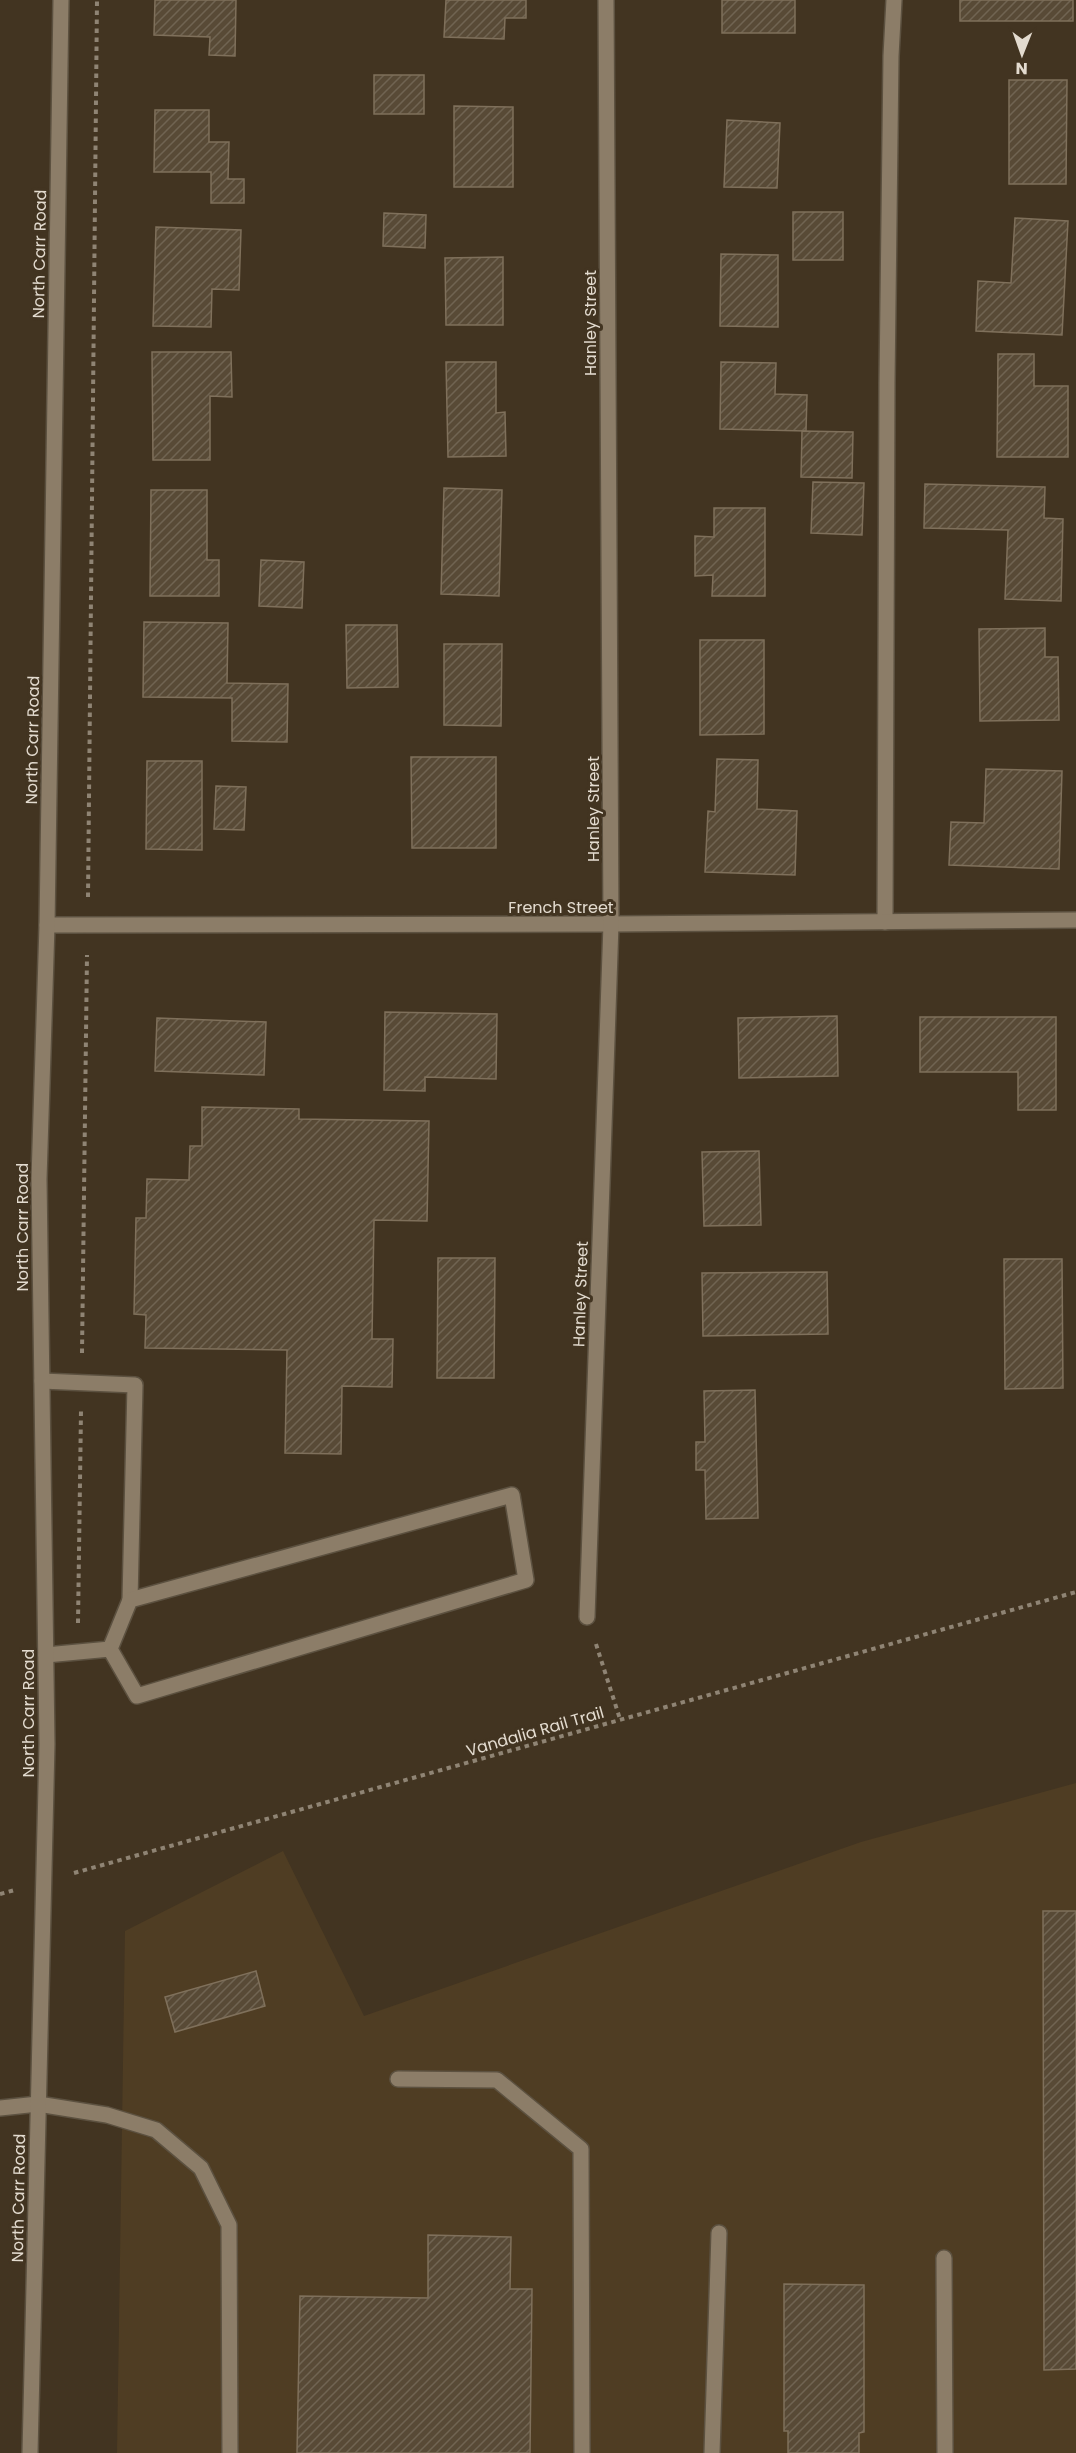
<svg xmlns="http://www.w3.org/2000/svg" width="1076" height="2453" viewBox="0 0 1076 2453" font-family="Poppins,sans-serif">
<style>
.built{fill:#4f3d23}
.building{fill:url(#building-hatch);stroke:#7f705b;stroke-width:1.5}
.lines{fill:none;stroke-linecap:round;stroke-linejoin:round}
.service-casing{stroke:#5c5140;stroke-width:18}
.minor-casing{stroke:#5c5140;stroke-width:18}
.path{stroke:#8f8474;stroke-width:4;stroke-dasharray:4.5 4.5;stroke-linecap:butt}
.service{stroke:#8c7d68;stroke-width:15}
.minor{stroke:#8c7d68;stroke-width:15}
.labels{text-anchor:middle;stroke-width:6;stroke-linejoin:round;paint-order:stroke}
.street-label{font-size:16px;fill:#e3dbcf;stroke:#423421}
</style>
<defs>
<pattern id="building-hatch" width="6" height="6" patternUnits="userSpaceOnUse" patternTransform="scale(1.5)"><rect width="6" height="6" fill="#584a36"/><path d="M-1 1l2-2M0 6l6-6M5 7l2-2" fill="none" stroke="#706452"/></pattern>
</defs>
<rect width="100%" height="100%" fill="#423421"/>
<path class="built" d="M1076 1783V2453H117L125 1931 283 1851 364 2016 861 1842Z"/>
<g class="building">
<path d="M155 0H236L235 56 209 55 210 37 154 35Z"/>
<path d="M446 0H526V18H505L504 39 444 37Z"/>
<rect x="722" y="0" width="73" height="33"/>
<rect x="960" y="0" width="113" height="21"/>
<rect x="374" y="75" width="50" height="39"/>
<path d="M1009 80H1067L1066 184H1009Z"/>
<path d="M454 106 513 107V187H454Z"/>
<path d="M155 110H209V142H229L228 179H244V203H211V172H154Z"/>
<path d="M727 120 780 123 777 188 724 187Z"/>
<rect x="793" y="212" width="50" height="48"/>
<path d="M384 213 426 215 425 248 383 246Z"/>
<path d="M1015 218 1068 221 1062 335 976 331 978 281 1011 283Z"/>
<path d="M156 227 241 230 239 290 212 289 211 327 153 326Z"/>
<path d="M721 254 778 255V327L720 326Z"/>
<path d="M503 257V325H446L445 258Z"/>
<path d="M152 352H231L232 397 210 396V460H153Z"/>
<path d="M998 354H1034V386H1068V457H997Z"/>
<path d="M446 362H496V413L505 412 506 456 448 457Z"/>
<path d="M721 362 776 363 775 394 807 395 806 431 720 429Z"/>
<path d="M802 431 853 432 852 478 801 477Z"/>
<path d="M813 482 864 483 862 535 811 533Z"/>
<path d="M925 484 1045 487 1044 518 1063 519 1061 601 1005 599 1008 530 924 528Z"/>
<path d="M444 488 502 490 499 596 441 594Z"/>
<path d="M151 490H207V560H219V596H150Z"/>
<path d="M714 508H765V596H712L713 575 695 576V536L714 537Z"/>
<path d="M261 560 304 562 302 608 259 606Z"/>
<path d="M144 622 228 623 227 683 288 684 287 742 232 741V698L143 697Z"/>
<path d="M346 625H397L398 687 347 688Z"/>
<path d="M1045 628V657H1058L1059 720 980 721 979 629Z"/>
<path d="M700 640H764V734L700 735Z"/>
<path d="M444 644H502L501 726 444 725Z"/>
<path d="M411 757H496V848H412Z"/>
<path d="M717 759 758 760 757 809 797 811 795 875 705 872 708 811 715 812Z"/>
<path d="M147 761H202V850L146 849Z"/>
<path d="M986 769 1062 771 1059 869 949 865 951 822 984 823Z"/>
<path d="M216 786 246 787 244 830 214 829Z"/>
<path d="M385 1012 497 1014 496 1079 425 1077V1091L384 1090Z"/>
<path d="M837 1016 838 1076 739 1078 738 1018Z"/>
<path d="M920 1017H1056V1110H1018V1072H920Z"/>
<path d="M157 1018 266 1022 264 1075 155 1071Z"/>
<path d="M202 1107 299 1109V1119L429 1121 427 1221 374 1220 372 1339H393L392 1387 342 1386 341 1454 285 1453 287 1350 145 1348 146 1315 134 1314 136 1218H146L147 1179 189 1180 190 1146H202Z"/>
<path d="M759 1151 761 1225 704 1226 702 1152Z"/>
<path d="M438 1258H495L494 1378H437Z"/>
<path d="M1004 1259H1062L1063 1388 1005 1389Z"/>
<path d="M827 1272 828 1334 703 1336 702 1273Z"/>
<path d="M755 1390 758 1518 706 1519 705 1470H696V1442H705L704 1391Z"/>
<path d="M1043 1911H1076V2369L1044 2370Z"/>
<path d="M256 1971 265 2006 175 2032 165 1997Z"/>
<path d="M428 2235 511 2237 510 2289H532L530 2453H297L300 2296 428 2298Z"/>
<path d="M784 2284 864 2285V2432L859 2433V2453H788V2431H784Z"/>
</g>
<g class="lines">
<defs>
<g id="service">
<path d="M885 922 887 383 891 56 894 0"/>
<path d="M42 1381 135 1385 130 1600"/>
<path d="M46 1655 110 1649 137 1696 526 1580 512 1495 130 1600 110 1649"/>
<path d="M398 2079 497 2080 581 2149 582 2453"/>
<path d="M0 2108 38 2104 107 2115 156 2130 201 2168 229 2225 230 2453"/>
<path d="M944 2258 945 2453"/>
<path d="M712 2453 719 2233"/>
</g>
<g id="minor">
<path d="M47 925 611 924 1076 920"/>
<path d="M587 1617 611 924 606 0"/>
<path d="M30 2453 47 1744 39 1179 47 925 61 0"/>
</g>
</defs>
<use href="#service" class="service-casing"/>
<use href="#minor" class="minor-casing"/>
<g class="path">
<path d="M88 897 97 0"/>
<path d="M82 1353 87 955"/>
<path d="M78 1623 81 1411"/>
<path d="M596 1644 620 1719"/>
<path d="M74 1873 1076 1592"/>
<path d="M0 1894 15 1890"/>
</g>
<use href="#service" class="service"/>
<use href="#minor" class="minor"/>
</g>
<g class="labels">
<g class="street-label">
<text transform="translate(39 254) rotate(-89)" y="6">North Carr Road</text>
<text transform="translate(590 323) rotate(-90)" y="6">Hanley Street</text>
<text transform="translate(32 740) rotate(-89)" y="6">North Carr Road</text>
<text transform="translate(593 809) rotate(-90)" y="6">Hanley Street</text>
<text x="561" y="913">French Street</text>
<text transform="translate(22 1227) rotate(-90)" y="6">North Carr Road</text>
<text transform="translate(580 1294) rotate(-88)" y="6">Hanley Street</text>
<text transform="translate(28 1713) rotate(-90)" y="6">North Carr Road</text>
<text transform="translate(535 1731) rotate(-16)" y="6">Vandalia Rail Trail</text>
<text transform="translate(18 2198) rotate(-89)" y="6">North Carr Road</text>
</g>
</g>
<g transform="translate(1022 54) rotate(181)" stroke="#423421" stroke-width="4.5" paint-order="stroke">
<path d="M0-4.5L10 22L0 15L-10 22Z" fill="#e3dbcf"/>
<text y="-9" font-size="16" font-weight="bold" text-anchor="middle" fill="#e3dbcf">N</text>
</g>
</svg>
